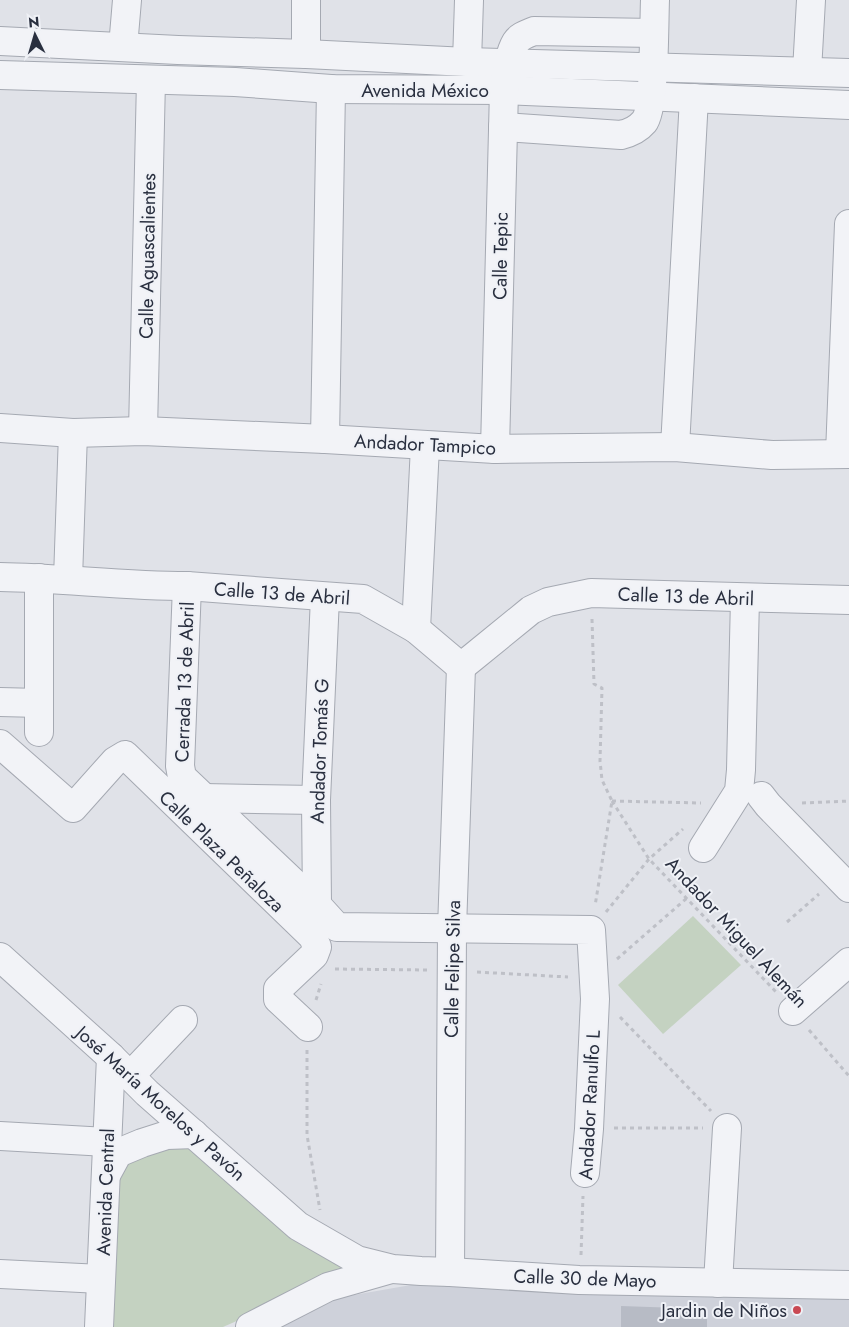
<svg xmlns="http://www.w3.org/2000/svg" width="849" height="1327" viewBox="0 0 849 1327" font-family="Jost,sans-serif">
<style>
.built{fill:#ced1da}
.green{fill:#c4d2c1}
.building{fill:#b7bbc5}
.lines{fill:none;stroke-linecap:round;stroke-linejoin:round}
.minor-casing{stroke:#a5a9b2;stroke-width:30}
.path{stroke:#bec0c7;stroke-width:3;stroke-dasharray:4 4;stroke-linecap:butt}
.minor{stroke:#f2f3f7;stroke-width:28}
.poi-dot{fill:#c94953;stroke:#eff1f6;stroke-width:2}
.labels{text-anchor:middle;stroke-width:4;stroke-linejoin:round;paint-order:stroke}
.street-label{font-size:19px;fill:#292f3f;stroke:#eff1f6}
.poi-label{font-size:19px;fill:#292f3f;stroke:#eff1f6;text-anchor:end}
</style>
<rect width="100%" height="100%" fill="#e0e2e8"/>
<path class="built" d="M445 1279 849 1293V1327H272L331 1299Z"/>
<g class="green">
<path d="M693 916 741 965 663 1034 618 985Z"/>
<path d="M191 1146 350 1264 324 1283 223 1327H110L113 1180 124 1162 143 1150Z"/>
</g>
<path class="building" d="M621 1306 707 1309V1327H621Z"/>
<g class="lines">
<defs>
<g id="minor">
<path d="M0 41 178 50 306 54 467 62 849 73"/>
<path d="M123 47 127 0"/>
<path d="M306 54V0"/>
<path d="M467 62 469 0"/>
<path d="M807 71 811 0"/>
<path d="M0 75 235 82 331 89 504 90 849 105"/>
<path d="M503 127 621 135C630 133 638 129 644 122 655 109 654 21 655 0"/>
<path d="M0 428 73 433 143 431 325 439 495 449 675 447 772 455 849 454"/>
<path d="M143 431 151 80"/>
<path d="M325 439 331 89"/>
<path d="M675 447 694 98"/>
<path d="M495 449 504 90C506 77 509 53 516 42 520 36 527 34 534 31L654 33"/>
<path d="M840 454 849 224"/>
<path d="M0 577C62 578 124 586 187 586L363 599 416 629 461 667 531 610 548 602 591 593 849 600"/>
<path d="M68 579 73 433"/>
<path d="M187 586 180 766 182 777 317 905 337 927 591 930 595 999 589 1129 585 1173"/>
<path d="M416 629 425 446"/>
<path d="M0 702 39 703"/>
<path d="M39 732V578"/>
<path d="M0 744 73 808 115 761 125 755 313 937 317 947 314 955 278 989V999L308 1027"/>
<path d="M761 796 768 805 849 888"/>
<path d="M203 798 316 800"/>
<path d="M703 848 739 791 741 770 745 598"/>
<path d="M317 905 316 800 325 597"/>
<path d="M0 957 111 1057 147 1093 298 1226 357 1260 393 1269 421 1271 450 1272 579 1280 849 1285"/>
<path d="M793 1011 849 962"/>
<path d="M130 1076 183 1020"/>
<path d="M0 1136 107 1142"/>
<path d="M106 1175 118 1153 142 1143 167 1135 194 1134"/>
<path d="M450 1272 452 929 461 667"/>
<path d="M0 1274 101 1279"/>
<path d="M718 1283 727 1128"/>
<path d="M99 1327 111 1057"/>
<path d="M250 1327 328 1287 391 1269"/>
</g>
</defs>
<use href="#minor" class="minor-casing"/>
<g class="path">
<path d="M592 619 594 684 602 688 600 761 602 780 612 801 595 906"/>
<path d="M612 801 649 859 777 993"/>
<path d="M612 801 701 803"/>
<path d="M802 803 849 801"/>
<path d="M606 912 649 859 683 829"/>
<path d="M787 922 819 894"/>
<path d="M617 959 687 898"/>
<path d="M335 969 428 970"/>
<path d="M477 972 568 977"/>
<path d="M316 1000 321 984"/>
<path d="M620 1017 711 1111"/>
<path d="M809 1030 849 1076"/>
<path d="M307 1050V1135L320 1210"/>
<path d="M614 1128H703"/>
<path d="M581 1255 583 1196"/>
</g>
<use href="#minor" class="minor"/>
</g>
<circle class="poi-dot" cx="797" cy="1310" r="5"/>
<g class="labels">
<g class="street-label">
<text x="425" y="97">Avenida México</text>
<text transform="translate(147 256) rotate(-89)" y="7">Calle Aguascalientes</text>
<text transform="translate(500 256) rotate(-89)" y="7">Calle Tepic</text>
<text transform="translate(425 444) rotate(3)" y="7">Andador Tampico</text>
<text transform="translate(282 593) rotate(4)" y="7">Calle 13 de Abril</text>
<text transform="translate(686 596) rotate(2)" y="7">Calle 13 de Abril</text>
<text transform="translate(184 682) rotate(-88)" y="7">Cerrada 13 de Abril</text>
<text transform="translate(319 751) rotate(-88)" y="7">Andador Tomás G</text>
<text transform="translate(222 851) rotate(44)" y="7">Calle Plaza Peñaloza</text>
<text transform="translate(737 932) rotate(47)" y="7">Andador Miguel Alemán</text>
<text transform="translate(452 969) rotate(-89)" y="7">Calle Felipe Silva</text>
<text transform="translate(161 1103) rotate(42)" y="7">José María Morelos y Pavón</text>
<text transform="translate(589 1105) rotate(-87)" y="7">Andador Ranulfo L</text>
<text transform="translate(105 1192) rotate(-88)" y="7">Avenida Central</text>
<text transform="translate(585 1278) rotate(2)" y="7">Calle 30 de Mayo</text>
</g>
<g class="poi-label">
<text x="787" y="1317">Jardin de Niños</text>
</g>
</g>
<g transform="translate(35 35) rotate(355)" stroke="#eff1f6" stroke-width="4" paint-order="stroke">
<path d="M0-4L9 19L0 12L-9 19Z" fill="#292f3f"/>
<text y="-8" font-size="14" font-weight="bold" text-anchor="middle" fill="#292f3f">N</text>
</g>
</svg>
